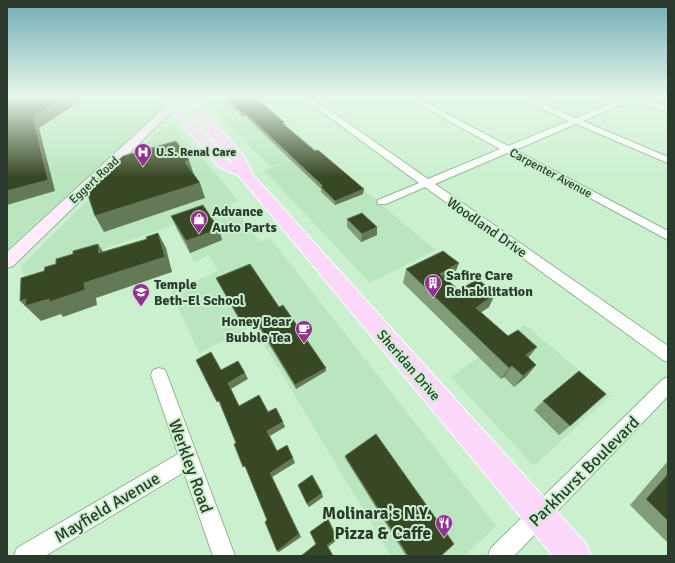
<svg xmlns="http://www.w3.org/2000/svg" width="675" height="563" viewBox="0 0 675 563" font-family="Signika,sans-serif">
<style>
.built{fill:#b9e5bf}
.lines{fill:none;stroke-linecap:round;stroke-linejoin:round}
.street-casing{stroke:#91b595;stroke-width:2}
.secondary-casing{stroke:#91b595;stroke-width:2}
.primary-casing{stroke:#fff;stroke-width:2}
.street{fill:#fff;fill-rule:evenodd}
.secondary{fill:#feecfc;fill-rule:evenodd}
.primary{fill:#fcd8fa;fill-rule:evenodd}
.wall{fill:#819c79}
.shaded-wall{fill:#647a57}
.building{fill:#384824;stroke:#647a57}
.labels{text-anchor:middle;stroke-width:4;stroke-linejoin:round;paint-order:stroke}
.far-poi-label{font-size:12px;font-weight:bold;fill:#2b3a2d;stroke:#caf0ce;text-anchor:start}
.far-street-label{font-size:12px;fill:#2b3a2d;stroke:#caf0ce}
.poi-label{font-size:14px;font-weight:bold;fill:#2b3a2d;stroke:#caf0ce;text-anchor:start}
.street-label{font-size:14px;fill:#2b3a2d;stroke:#caf0ce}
.near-street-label{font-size:17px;fill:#2b3a2d;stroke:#caf0ce}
.near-poi-label{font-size:17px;font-weight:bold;fill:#2b3a2d;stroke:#caf0ce;text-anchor:end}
</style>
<rect width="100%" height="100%" fill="#caf0ce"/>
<g class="built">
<path d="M7 98H157L163 106 162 109 7 249Z"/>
<path d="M221 98H256L318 151 270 167 206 102Z"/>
<path d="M174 126 185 141 196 151 239 201 231 204 260 242 270 238 496 526 464 556H391L253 326 199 353 171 292 218 271 209 255 194 262 175 227 180 224V223L24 276 21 266 158 131Z"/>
<path d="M319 152 435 250 370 283 264 170Z"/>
<path d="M525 325 610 396 534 466 451 377Z"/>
</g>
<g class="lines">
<defs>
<g id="street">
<path d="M303 98H312L428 179 500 149 408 98H417L508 146 569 121 519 98H529L576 118 624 98H641L668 107V112L632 100 583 121 668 157V163L576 124 515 150 668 231V240L507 153 435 184 668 346V362L663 360 425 187 386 204H378L377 202 378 200 419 183Z"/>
<path d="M159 368 165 370 167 375 235 556H213L184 472 45 556H14L17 548 178 454 151 375 153 370Z"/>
<path d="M668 377V396L514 556H488L491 548 662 380Z"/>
</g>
<path id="secondary" d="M175 98H186L13 266 7 268V252Z"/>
<path id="primary" d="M160 98H172L229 161 233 163 179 98H191L244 156 253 175 586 544 591 556H553L239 176 219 167Z"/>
</defs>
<use href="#street" class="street-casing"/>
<use href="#secondary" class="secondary-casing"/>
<use href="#primary" class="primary-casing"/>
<use href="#street" class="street"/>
<use href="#secondary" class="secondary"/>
<use href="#primary" class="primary"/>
</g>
<g class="wall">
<path d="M223 98H256L284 122 285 125 315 151 363 194 335 205 321 192V189L245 116H242Z"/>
<path d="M171 216 219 229 222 240 190 253 176 227Z"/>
<path d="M347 219 377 227V235L361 242 347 227Z"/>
<path d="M406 269 454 276 447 280 459 290 495 294 489 307 481 312 528 358 527 376 514 387 504 377 501 379 403 283Z"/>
<path d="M216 278 279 307 326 371 296 389 256 323 244 328 218 282Z"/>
<path d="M543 401 570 426 559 435 534 410Z"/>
<path d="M345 456 441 556H406L345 458Z"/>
<path d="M668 461V543L630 505Z"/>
<path d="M298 485 323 497 309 507Z"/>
</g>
<g class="shaded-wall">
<path d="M64 98H85L39 128 55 191 7 205V191L33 117Z"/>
<path d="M242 112H244L245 116H242Z"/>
<path d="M189 160 194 175 185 162Z"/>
<path d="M200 183 205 198 104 232 95 216Z"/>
<path d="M364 189 363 194 335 205V201Z"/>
<path d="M377 227V235L361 242 362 234Z"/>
<path d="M219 229 222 240 190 253 186 241Z"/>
<path d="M158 233 166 248 172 272 96 298 97 305 63 317 61 314 41 321 20 301Z"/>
<path d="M98 244 108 259 99 253Z"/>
<path d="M459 263 454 276 436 287 440 274Z"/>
<path d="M495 294 489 307 470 320 476 308Z"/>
<path d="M255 319 256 323 244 328 243 325Z"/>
<path d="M537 347 528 358 526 355Z"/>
<path d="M536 365 527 376 514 387 523 376Z"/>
<path d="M512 366 504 377 501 379 509 368Z"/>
<path d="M326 368V371L296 389 295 385Z"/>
<path d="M245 373 248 379 231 389 228 383Z"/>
<path d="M283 422 285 427 270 436 267 431Z"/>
<path d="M293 458 295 463 272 477 301 537 279 552 277 551 270 473Z"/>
<path d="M322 493 323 497 309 507 307 504Z"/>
<path d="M337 538V540L328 547 327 545Z"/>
</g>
<g class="building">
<path d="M7 98H64L33 117 48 180 7 191Z"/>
<path d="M226 98H256L284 122 282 123 315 151 318 150 364 189 335 201 321 187 323 186 244 112H242Z"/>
<path d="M176 141 189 160 185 162 200 183 95 216 86 189 123 156Z"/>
<path d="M203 205 219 229 186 241 171 216Z"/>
<path d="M362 213 377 227 362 234 347 219Z"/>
<path d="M158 233 165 257 84 283 85 290 49 302V299L25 306 26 299 20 301 21 278 44 271 45 267 56 264V259L73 254V251L98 244 99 253 147 239 146 237Z"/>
<path d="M443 251 459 263 440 274 459 290 478 279 495 294 476 308 508 336 518 330 537 347 526 355 536 365 523 376 512 366 509 368 406 269Z"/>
<path d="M250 264 279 307 283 305 326 368 295 385 255 319 243 325 216 278Z"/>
<path d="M211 352 221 370 238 361 245 373 228 383 239 406 259 395 268 412 276 408 283 422 267 431 277 451 287 445 293 458 270 473 299 534 277 551 265 522 267 520 245 466 243 467 234 444 236 443 219 401 217 402 196 360Z"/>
<path d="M579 371 606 394 570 426 543 401Z"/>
<path d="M376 434 454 544 441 556H408L345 456Z"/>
<path d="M668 474V521L646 499Z"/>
<path d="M312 475 322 493 307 504 298 485Z"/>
<path d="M328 519 337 538 327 545 333 556H301L316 544 310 532Z"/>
</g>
<linearGradient id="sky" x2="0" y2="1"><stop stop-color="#71abb5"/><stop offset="0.55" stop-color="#e7f8e9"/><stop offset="1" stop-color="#e7f8e9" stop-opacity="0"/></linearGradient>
<rect width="675" height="177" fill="url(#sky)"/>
<defs>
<symbol id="hospital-pin" viewBox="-11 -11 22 30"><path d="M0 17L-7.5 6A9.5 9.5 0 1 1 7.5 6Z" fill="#962f94" stroke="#caf0ce"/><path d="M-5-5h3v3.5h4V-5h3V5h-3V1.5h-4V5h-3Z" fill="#fff"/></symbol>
<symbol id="shop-pin" viewBox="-11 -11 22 30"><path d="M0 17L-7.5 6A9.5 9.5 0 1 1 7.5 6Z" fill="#962f94" stroke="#caf0ce"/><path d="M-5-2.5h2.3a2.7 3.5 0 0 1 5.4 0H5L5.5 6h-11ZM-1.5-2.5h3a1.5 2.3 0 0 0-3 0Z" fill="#fff"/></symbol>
<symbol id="building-pin" viewBox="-11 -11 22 30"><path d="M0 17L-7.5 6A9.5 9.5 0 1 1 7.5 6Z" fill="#962f94" stroke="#caf0ce"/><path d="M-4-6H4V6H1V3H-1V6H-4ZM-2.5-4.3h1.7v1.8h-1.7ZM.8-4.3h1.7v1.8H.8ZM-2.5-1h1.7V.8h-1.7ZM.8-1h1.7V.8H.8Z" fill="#fff"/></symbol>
<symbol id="school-pin" viewBox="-11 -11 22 30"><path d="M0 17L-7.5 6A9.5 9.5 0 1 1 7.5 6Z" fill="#962f94" stroke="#caf0ce"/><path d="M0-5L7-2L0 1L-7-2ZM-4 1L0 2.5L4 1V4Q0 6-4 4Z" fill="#fff"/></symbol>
<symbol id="cafe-pin" viewBox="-11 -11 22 30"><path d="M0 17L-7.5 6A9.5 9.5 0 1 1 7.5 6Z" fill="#962f94" stroke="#caf0ce"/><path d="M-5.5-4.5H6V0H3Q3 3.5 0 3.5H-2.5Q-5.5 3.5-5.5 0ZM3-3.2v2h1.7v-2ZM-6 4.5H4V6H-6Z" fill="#fff"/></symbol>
<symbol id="restaurant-pin" viewBox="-11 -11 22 30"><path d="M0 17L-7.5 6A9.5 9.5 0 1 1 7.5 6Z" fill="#962f94" stroke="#caf0ce"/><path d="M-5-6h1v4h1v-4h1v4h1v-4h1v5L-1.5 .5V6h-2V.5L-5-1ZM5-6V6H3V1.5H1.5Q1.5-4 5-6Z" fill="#fff"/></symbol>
</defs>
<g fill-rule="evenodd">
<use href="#hospital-pin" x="133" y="142" width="20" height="27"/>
<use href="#shop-pin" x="189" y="209" width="20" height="27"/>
<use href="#building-pin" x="423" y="273" width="20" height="27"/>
<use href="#school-pin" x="131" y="282" width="20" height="27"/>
<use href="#cafe-pin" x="294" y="319" width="20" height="27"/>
<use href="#restaurant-pin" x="434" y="513" width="20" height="27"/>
</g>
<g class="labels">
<g class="far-poi-label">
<text x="156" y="156">U.S. Renal Care</text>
</g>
<g class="far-street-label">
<text transform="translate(551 173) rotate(28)" y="4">Carpenter Avenue</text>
<text transform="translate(94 180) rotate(-43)" y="4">Eggert Road</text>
</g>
<g class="poi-label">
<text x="212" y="216">Advance<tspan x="212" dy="16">Auto Parts</tspan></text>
<text x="446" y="280">Safire Care<tspan x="446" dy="16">Rehabilitation</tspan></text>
<text x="154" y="289">Temple<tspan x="154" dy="16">Beth-El School</tspan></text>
<text x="291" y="326" text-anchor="end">Honey Bear<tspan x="291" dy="16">Bubble Tea</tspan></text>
</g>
<g class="street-label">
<text transform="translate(487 227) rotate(35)" y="5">Woodland Drive</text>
<text transform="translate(409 365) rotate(49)" y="5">Sheridan Drive</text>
</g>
<g class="near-street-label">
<text transform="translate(191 466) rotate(70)" y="6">Werkley Road</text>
<text transform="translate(584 471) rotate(-45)" y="6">Parkhurst Boulevard</text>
<text transform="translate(107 507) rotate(-31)" y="6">Mayfield Avenue</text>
</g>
<g class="near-poi-label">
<text x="431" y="519">Molinara's N.Y.<tspan x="431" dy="20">Pizza &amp; Caffe</tspan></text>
</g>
</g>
<rect width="675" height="563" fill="none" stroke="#2b3a2d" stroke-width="16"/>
</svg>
